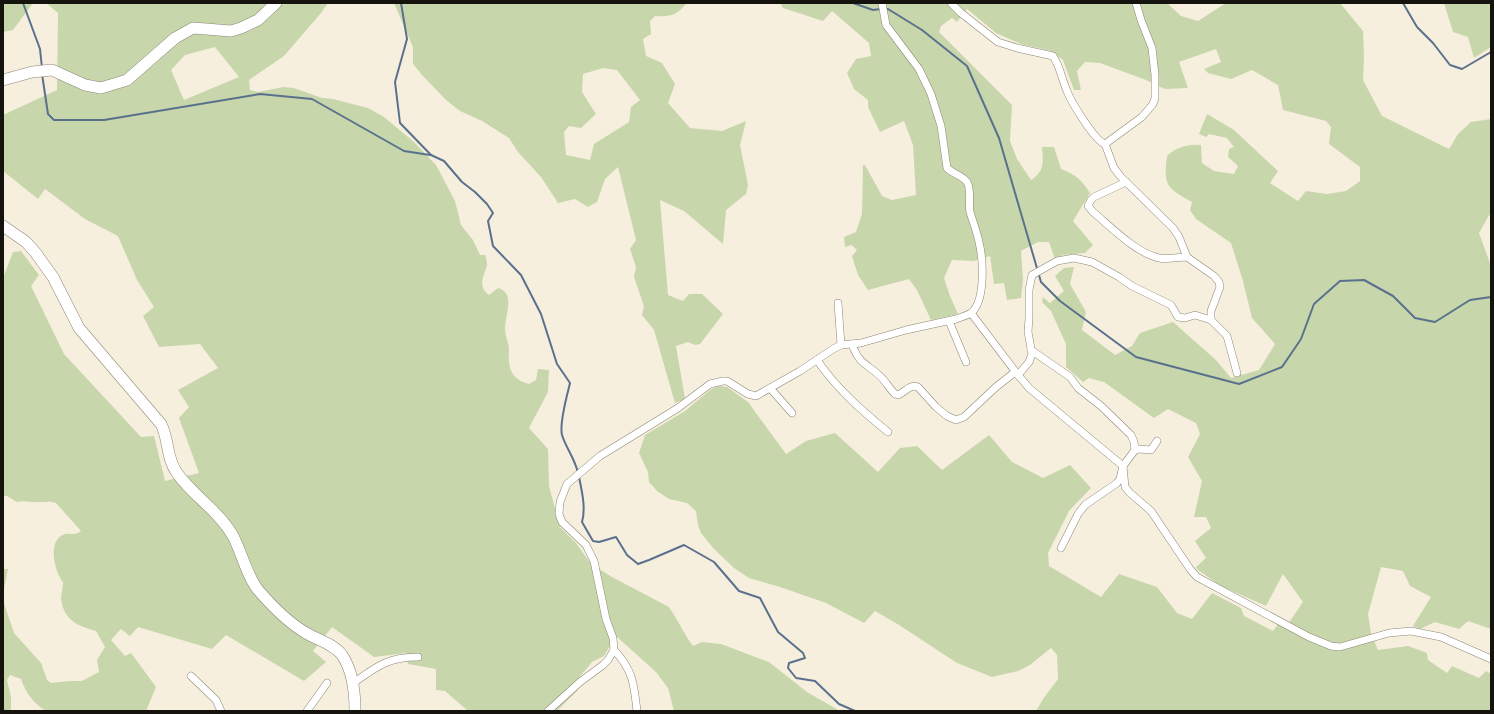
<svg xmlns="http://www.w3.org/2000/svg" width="1494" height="714" viewBox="0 0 1494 714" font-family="Roboto,sans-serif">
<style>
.green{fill:#c7d7ab;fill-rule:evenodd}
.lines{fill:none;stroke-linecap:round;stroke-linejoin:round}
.stream{stroke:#5a718d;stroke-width:2}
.street-casing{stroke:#8d8576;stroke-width:8}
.secondary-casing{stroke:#8d8576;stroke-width:12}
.street{stroke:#fff;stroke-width:7}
.secondary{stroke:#fff;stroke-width:11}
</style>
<rect width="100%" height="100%" fill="#f7efde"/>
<g class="green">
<path d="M3 3H33L13 30 3 32Z"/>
<path d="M46 3H328L321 13 284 56 249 80 250 90 258 92 283 87 294 88 322 98 333 99 368 108 384 117 414 142 436 165 455 201 461 225 473 240 480 255H485C486 258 487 261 487 265 485 275 476 285 489 295L498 288C516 293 505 315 505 329 505 336 509 343 509 350 508 367 510 379 529 384L536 380 538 369 549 370 548 392 529 428 548 449 549 486 560 527 576 543 591 564 612 577 669 607C678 620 684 634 693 646L702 642 721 644 769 662 807 692 840 711H674L668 688 656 672 616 636 604 656 592 662 577 680 578 690 557 711H468L445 691 436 690V669L408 664 406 653 374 657 332 627 313 651 326 662 304 681 226 635 212 649 138 627 130 636 121 629 111 640 125 656 131 653 156 687 146 711H46C33 703 26 693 21 679L10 675 7 680 11 697V711H3V600L14 633 41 663 47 680 51 683 70 681H82L99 672 97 660 105 647 96 631C77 626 64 620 61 599 61 594 63 588 63 582 55 573 48 544 61 536 67 531 74 537 81 531L56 503C50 501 46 502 40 502 32 503 25 500 17 502L7 496H3V278L13 252 21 251 39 275 31 286 64 354 141 437 154 436 165 481 199 473 179 418 189 407 178 390 218 368 200 344 159 347 143 316 154 307 137 280 118 236 85 219 45 189 38 199 3 171V115L57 90 58 13ZM215 47 239 77 184 100 171 70 185 55Z"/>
<path d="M394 3H687C676 15 672 17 655 16L650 21 651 34 643 39 646 56 662 63 675 84 668 103 690 128 722 131 746 121 740 145 748 185 746 194 726 210 723 244 684 211 660 200 668 295 683 301 689 294H702L723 314 700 344 695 345 688 342 676 346 685 399 675 403 654 330 642 315 644 306 634 277 636 267 630 249 636 240 618 167 605 179 597 202 588 207 575 199 558 203 541 177 518 152 509 138 482 121 460 111 446 100 422 75 413 64V47ZM603 68 617 70 640 100 631 107 629 122 594 144 590 160 566 155 564 132 569 126 581 128 596 114 582 92 583 74Z"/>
<path d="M780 3H1167L1181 16 1198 21 1226 3H1340L1363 31 1364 57 1363 80 1382 116 1449 149 1458 134 1471 122 1491 119V212L1479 233 1491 266V629L1468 621 1459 629 1435 622 1420 629 1413 626 1431 597 1410 586 1403 571 1381 567 1368 614 1371 633 1378 650 1408 646 1427 653 1428 660 1447 673 1452 666 1479 678 1486 671 1491 674V711H1036L1043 699 1058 679 1057 655 1051 648 1030 665 1018 671 992 677 957 663 899 625 875 611 864 623 826 603 780 587 749 578 734 568 714 549 701 533 698 525 696 511 687 503 669 499 657 491 649 482 648 472 639 453 645 435 685 411 710 390 718 386 727 387 748 402 786 454 806 441 835 433 878 472 900 448 917 446 942 470 989 435 1012 462 1043 478 1070 465 1091 488 1069 511 1048 553 1049 566 1101 597 1119 574 1157 587 1177 613 1192 619 1212 593 1241 608 1244 616 1273 631 1279 623 1286 627 1303 602 1283 574 1266 606 1221 586 1198 570 1196 567 1206 558 1195 541 1211 528 1206 517H1194L1202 481 1188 457 1200 434 1196 423 1168 409 1154 418 1104 382 1089 378 1083 382 1066 367V344L1051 311 1042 302 1043 297 1050 303 1064 291 1055 276 1064 268 1074 267 1070 284 1086 312 1082 330 1115 355 1132 346 1140 333 1173 322 1216 360 1231 378 1259 370 1275 344 1252 318 1243 281 1231 243 1196 219 1190 210 1192 202C1167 188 1163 186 1167 156 1177 147 1187 144 1201 145L1202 163 1214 171 1234 174 1238 166 1228 157 1229 149 1234 147 1227 138 1209 134 1206 137 1199 134 1207 114 1234 130 1278 171 1270 183 1298 201 1306 191 1327 194 1346 191 1360 181V167L1329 144 1331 127 1326 121 1283 110 1278 85 1252 70 1231 79 1208 73 1204 69 1221 62 1216 49 1179 62 1188 88 1166 89 1160 87 1146 80 1100 63 1085 62 1077 71 1081 90H1074L1063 60 1051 51 1021 44 996 33 967 9 957 22 952 18 941 26 939 32 1012 105 1010 141 1017 159 1031 180C1045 171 1043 161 1042 147H1054L1061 169C1076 175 1081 179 1090 193L1073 221 1093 245 1085 253 1063 255 1055 259 1049 242H1038L1021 251 1023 280 1021 298 1007 300 1004 283 994 284 990 256 974 261 952 260 944 278 950 296 958 314 931 320 917 290 909 279 868 290 858 275 852 256 857 250 852 245 845 247 844 237 856 232 862 214 863 165H865L882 196 892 200 916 195 913 145 904 121 880 132 868 107V100L854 89 847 73 856 59 871 56 869 43 832 11 823 21 783 8Z"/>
<path d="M1444 3H1491V47L1474 58 1468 37 1453 32Z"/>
<path d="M3 569H8L3 594Z"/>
</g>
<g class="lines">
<g class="stream">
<path d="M23 3 40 49 42 68"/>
<path d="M401 3 407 39 395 82 400 123 431 155 444 161 462 182 475 192 487 204 493 213 488 221 493 246 521 275 541 314 557 364 570 383C567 396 559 423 562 435 566 448 575 459 578 473"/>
<path d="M853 3 873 10 881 9"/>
<path d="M1403 3 1417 27 1433 43 1450 65 1462 69 1491 52"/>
<path d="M885 9H888L922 30 967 66 999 138 1041 282 1060 301 1136 357 1239 384 1282 367 1301 339 1314 304 1340 281 1364 280 1393 296 1415 318 1435 322 1470 300 1491 297"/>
<path d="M42 74 48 114 54 120H104L260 94 312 99 404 151 430 155"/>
<path d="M579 477C582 492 586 508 582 522L593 541 599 542 616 537 627 555 638 564 649 560 684 545 714 562 739 591 760 598 778 632 803 653 805 658 789 663 788 668 796 678 815 681 839 704 855 711"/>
</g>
<defs>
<g id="street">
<path d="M951 3 961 13 998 42 1017 48 1053 56C1060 66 1062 80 1067 91 1071 102 1095 141 1105 144L1142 117 1153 104 1155 98V75L1152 48 1141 20 1136 3"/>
<path d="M1105 144 1114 168 1121 177 1173 228 1179 237 1187 257"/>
<path d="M1126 182 1094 197 1091 200 1088 206 1093 212C1111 227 1136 253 1159 258 1168 260 1178 257 1187 257L1214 276 1219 282 1220 287 1211 311V320L1227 336 1237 373"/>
<path d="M838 303 841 345"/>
<path d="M971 313 1018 375 1029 388 1123 466 1125 487 1130 493 1151 511 1190 569 1197 577 1309 637 1331 646 1340 647 1389 633 1411 631 1441 637 1491 659"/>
<path d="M949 321 966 362"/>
<path d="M852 344C859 365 868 364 881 377 886 382 890 389 895 394L898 395C905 392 910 384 918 387L936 407 947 416 956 420 964 417 996 387 1015 372"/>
<path d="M1031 350 1070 377 1078 388 1101 406 1131 435 1134 442 1135 450"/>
<path d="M817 360C837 389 861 410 888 432"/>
<path d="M1018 375 1029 362 1032 354 1028 332 1029 318V290L1032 275 1057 261 1074 258 1092 262 1119 277 1132 286 1171 305 1178 317 1185 318 1195 315 1211 320"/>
<path d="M770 388 792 413"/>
<path d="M1061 548 1078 514 1085 505 1117 483 1120 479 1123 466 1135 450 1139 449 1151 450 1157 441"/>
<path d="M614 650C633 670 634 684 637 711"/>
<path d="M191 676 216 700 221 711"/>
<path d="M352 684C376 667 387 657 418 657"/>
<path d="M307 711 327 683"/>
<path d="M548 711 580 682 603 665 608 660 614 650 613 638 606 619 594 561 586 545 562 522 559 514 560 502 567 484 600 456 678 408 710 384 723 381H727L748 394 756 396 800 371 833 349 841 345 861 343 906 330 956 319C961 317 966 316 971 313 986 301 983 259 979 242 977 232 973 222 970 212 968 203 972 190 967 182 962 175 953 174 947 168L941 126 931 94 919 69 886 25 882 3"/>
</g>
<g id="secondary">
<path d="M3 80 32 72 52 70 85 85 101 88 127 80 175 38 193 28 231 31 241 28 258 20 276 3"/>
<path d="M3 226 26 242 35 252 53 277 79 328 161 424C169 439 166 458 177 473 193 496 219 511 233 536 242 553 247 577 259 591 272 606 289 623 306 633 318 640 334 644 342 655 353 671 355 693 355 711"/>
</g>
</defs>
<use href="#street" class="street-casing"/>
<use href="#secondary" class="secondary-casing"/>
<use href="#street" class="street"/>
<use href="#secondary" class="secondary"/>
</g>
<rect width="1494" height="714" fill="none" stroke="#15130d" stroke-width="8"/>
</svg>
